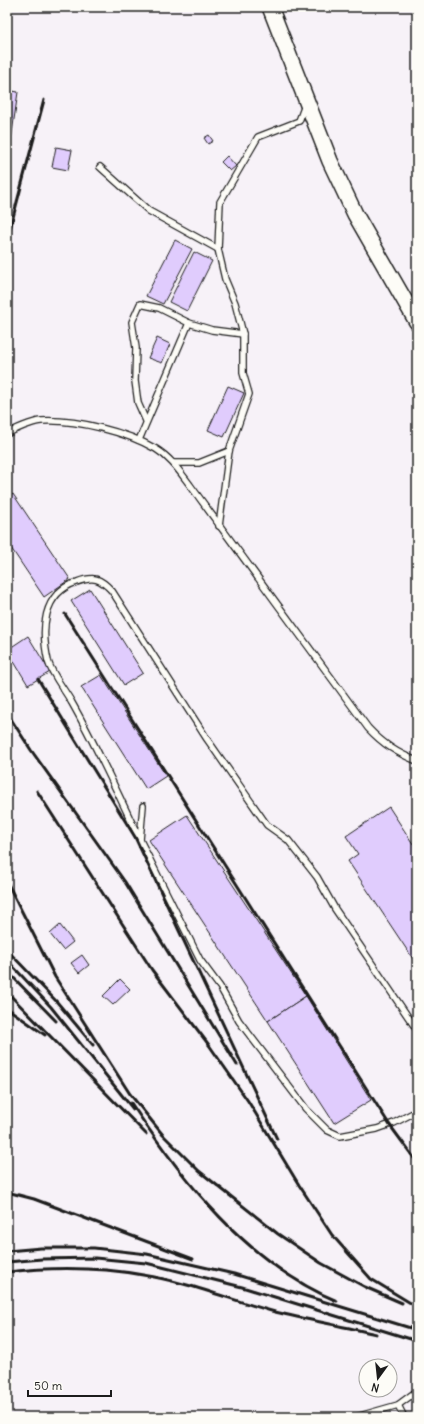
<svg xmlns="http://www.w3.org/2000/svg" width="424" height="1424" viewBox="0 0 424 1424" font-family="Delius,sans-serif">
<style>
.building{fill:#e0ccfd;stroke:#1c1c1c}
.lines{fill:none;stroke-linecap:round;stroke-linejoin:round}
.lane-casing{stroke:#1c1c1c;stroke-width:8}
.secondary-casing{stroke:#1c1c1c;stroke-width:18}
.lane{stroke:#fdfcf7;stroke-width:5.5}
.secondary{stroke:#fdfcf7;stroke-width:15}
.rail{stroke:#1c1c1c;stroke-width:3}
</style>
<rect width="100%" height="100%" fill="#f7f2f8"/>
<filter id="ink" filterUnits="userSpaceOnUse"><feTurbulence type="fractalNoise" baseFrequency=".025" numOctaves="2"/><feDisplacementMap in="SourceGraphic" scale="8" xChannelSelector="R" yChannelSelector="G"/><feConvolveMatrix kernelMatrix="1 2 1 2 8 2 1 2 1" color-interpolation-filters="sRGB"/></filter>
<g filter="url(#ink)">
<g class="building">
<path d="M7 90 18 92 11 140 7 139Z"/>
<path d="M209 135 213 141 208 144 204 138Z"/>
<path d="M56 147 72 150 68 170 52 167Z"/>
<path d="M227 156 236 166 230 171 221 162Z"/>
<path d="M175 240 192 249 163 304 146 296Z"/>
<path d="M194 252 212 261 187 311 169 302Z"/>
<path d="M157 338 170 344 162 363 148 358Z"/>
<path d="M228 386 244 393 224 437 208 430Z"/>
<path d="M13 494 70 579 44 597 7 542V498Z"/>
<path d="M90 589 143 673 124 685 71 601Z"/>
<path d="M28 636 50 672 28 685 7 650Z"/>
<path d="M101 675 166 776 146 789 81 687Z"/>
<path d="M389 807 417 850V965L348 861 358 854 346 836Z"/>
<path d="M187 815 306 996 268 1021 149 840Z"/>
<path d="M60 925 73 942 63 950 50 934Z"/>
<path d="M82 955 89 965 79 973 71 963Z"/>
<path d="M120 979 130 989 113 1005 103 996Z"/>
<path d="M306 996 371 1100 334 1123 268 1021Z"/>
</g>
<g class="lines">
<defs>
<g id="lane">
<path d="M100 167 149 211 218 249"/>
<path d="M146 421 138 403 135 381 136 348 132 322 140 304 159 308 189 323"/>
<path d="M7 434C15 429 32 422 41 421 76 419 127 432 156 449 171 458 180 472 190 485L368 728C383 744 397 753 417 761"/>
<path d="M139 440 189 323 212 330 243 334"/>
<path d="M174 463H199L229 451"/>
<path d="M219 526 229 451 249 394 243 373V334L235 303 225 279 218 249 220 202 258 137 299 121 305 105"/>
<path d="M143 806 140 840 200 960 220 987 239 1021 306 1109 327 1130 340 1136 377 1129 394 1123 417 1111"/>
<path d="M140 840C118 794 97 747 72 703 65 690 52 675 48 661 41 630 42 593 77 582 94 576 100 578 112 591L207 739 267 825 288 840 317 877 335 909 417 1030"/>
<path d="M398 1405 404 1417"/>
<path d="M356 1417 398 1405 417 1391"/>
</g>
<path id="secondary" d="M270 7 330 161 355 214 417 322"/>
</defs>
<use href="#lane" class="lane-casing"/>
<use href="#secondary" class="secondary-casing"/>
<use href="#lane" class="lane"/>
<use href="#secondary" class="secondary"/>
<g class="rail">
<path d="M7 240 44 100"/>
<path d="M65 614 389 1124 417 1162"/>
<path d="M38 679 135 837 277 1139"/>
<path d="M7 713 31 750 125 882 237 1065"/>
<path d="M37 791 152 970 209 1045 248 1101 299 1185 332 1235 371 1279 417 1307"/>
<path d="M7 882 55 977 130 1094 163 1135 199 1171 278 1234 321 1263 365 1287 402 1303"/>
<path d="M7 950 57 1002 93 1045"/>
<path d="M7 960 51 1007 133 1109"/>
<path d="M7 971 56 1021"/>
<path d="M7 992 146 1134"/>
<path d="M7 1008 45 1035"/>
<path d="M131 1103C183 1181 248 1264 337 1301"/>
<path d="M7 1192 34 1199 193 1259"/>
<path d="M7 1251 41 1248H94L147 1254 234 1274 417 1330"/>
<path d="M7 1262 42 1259 95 1258 146 1263 242 1287 417 1341"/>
<path d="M7 1272C52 1267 98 1267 143 1275 188 1282 231 1300 275 1312 308 1320 342 1326 376 1334"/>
</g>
</g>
</g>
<rect width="424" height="1424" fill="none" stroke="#fdfcf7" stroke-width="24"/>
<rect x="12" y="12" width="400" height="1400" fill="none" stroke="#1c1c1c" stroke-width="1.5" filter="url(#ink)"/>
<g transform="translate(378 1378) rotate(195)"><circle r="19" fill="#fdfcf7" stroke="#a3a29f"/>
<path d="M0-3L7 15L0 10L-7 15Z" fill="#1c1c1c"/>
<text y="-6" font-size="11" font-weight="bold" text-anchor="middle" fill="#1c1c1c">N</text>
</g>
<path d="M28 1390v6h83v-6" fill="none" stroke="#1c1c1c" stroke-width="2"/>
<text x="34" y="1390" font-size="12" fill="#1c1c1c" stroke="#fdfcf7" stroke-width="3" paint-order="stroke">50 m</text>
</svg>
